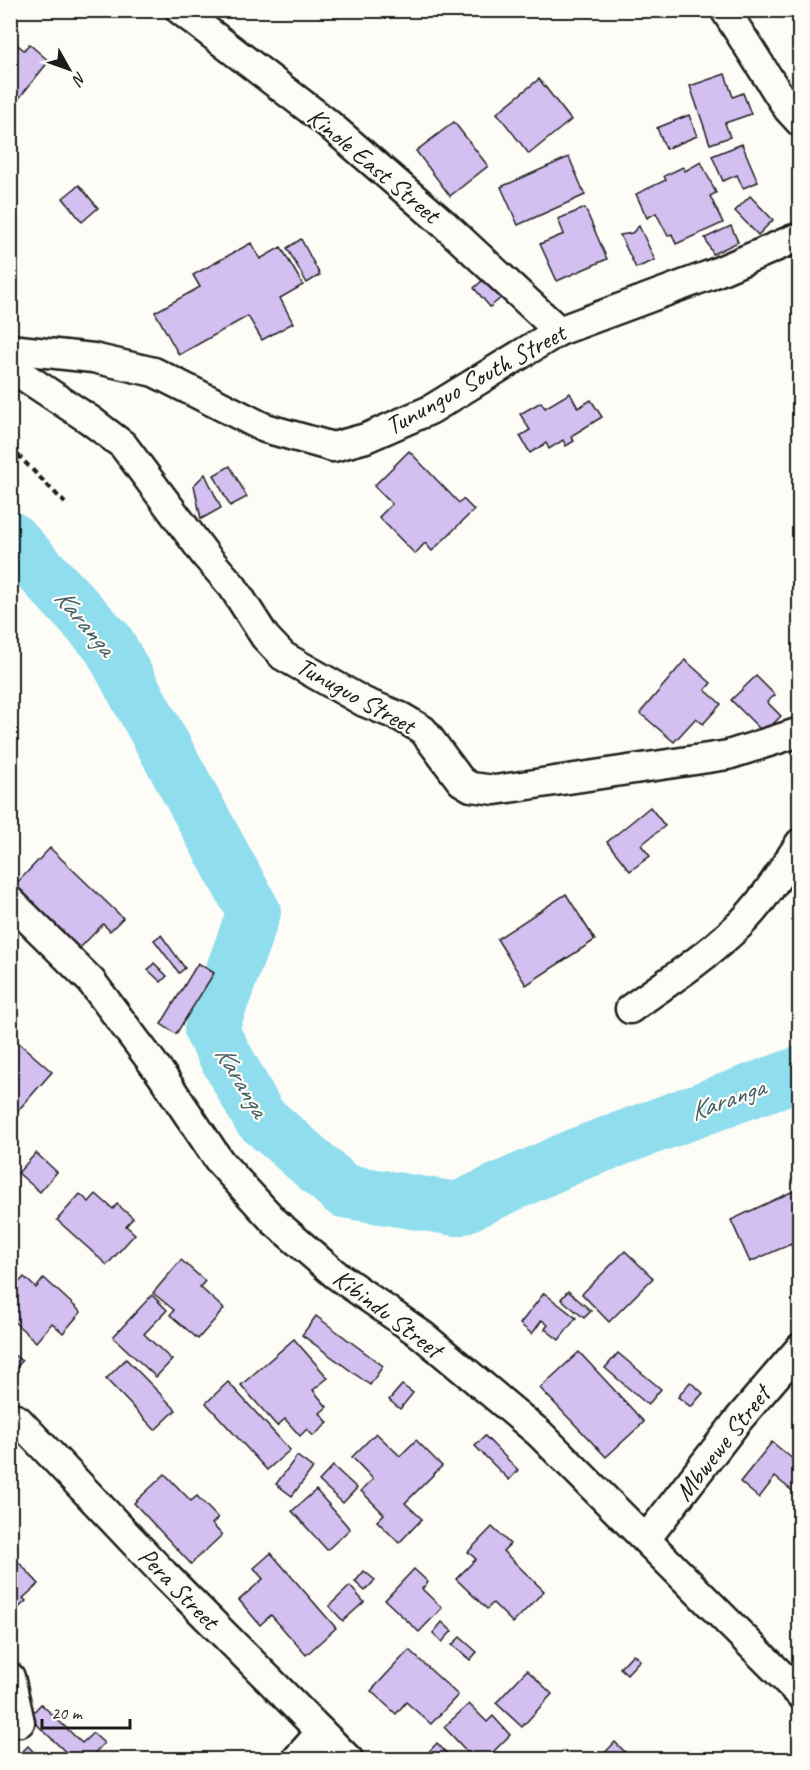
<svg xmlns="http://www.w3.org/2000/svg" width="810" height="1770" viewBox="0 0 810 1770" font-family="Caveat,sans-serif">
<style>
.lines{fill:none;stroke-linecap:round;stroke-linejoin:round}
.river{stroke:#8fdded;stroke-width:54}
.building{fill:#d3bff0;stroke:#1c1c1c;stroke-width:1.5}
.street-casing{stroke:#1c1c1c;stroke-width:33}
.path{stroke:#1c1c1c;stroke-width:4;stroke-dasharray:6 4.5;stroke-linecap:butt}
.street{stroke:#fdfcf7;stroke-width:28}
.labels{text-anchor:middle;stroke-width:4.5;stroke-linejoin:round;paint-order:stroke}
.street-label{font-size:26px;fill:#1c1c1c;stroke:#fdfcf7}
.water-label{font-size:27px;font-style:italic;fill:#446065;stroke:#fdfcf7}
</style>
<rect width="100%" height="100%" fill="#fdfcf7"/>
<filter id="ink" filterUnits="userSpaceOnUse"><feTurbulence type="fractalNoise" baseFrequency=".0167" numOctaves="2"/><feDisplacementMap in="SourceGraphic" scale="12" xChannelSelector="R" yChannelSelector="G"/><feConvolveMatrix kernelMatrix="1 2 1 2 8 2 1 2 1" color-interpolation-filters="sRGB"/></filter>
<g filter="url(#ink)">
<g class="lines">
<path class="river" d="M10 538 108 643 254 912 211 1030 259 1117 344 1191 457 1209 576 1155 800 1073"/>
</g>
<g class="building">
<path d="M10 39 24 50 29 44 49 61 16 102 10 97Z"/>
<path d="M725 74 733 97 743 93 751 114 725 123 730 137 710 144 690 86Z"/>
<path d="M539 79 571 120 529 154 497 113Z"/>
<path d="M689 115 697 136 666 149 657 128Z"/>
<path d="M454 122 488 166 450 196 416 151Z"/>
<path d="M742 144 758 182 743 188 737 175 723 181 712 156Z"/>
<path d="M569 157 585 195 518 225 501 187Z"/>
<path d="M701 162 716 193 710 196 723 223 676 244 672 234 668 236 656 213 647 218 636 194 666 180 664 176 683 167 685 171Z"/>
<path d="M79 185 98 208 82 222 63 198Z"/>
<path d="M750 196 773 220 758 235 735 211Z"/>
<path d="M585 208 607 259 557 281 540 244 564 234 558 219Z"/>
<path d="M639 226 655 260 636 268 620 235 632 233Z"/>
<path d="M731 226 738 242 713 254 705 238Z"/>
<path d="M301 239 320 275 307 283 287 248Z"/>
<path d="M251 243 260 259 281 247 303 285 280 298 293 323 262 340 248 316 179 355 155 312 200 287 193 275Z"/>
<path d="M485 278 502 297 490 307 474 288Z"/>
<path d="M570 393 578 408 591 400 602 417 571 436 574 441 566 446 563 440 549 449 546 443 530 453 520 436 530 430 520 414 541 402 545 408Z"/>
<path d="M409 451 459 503 463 499 474 510 432 551 425 543 415 554 379 517 392 504 374 486Z"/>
<path d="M230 466 247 497 230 506 214 475Z"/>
<path d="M205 474 221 508 201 519 194 485Z"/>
<path d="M685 660 711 683 705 690 721 704 703 724 696 718 674 742 640 713Z"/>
<path d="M756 676 775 695 767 702 781 716 764 733 731 700Z"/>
<path d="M650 807 665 826 641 845 650 856 630 871 607 842Z"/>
<path d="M50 848 123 918 110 931 103 924 79 949 14 886Z"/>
<path d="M566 894 595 940 526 985 497 939Z"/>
<path d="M161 935 185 968 179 973 154 940Z"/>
<path d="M154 963 167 976 161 982 148 970Z"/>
<path d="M198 963 214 973 176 1034 161 1024Z"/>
<path d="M11 1036 52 1072 14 1115 10 1113Z"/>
<path d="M36 1153 57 1172 40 1192 18 1173Z"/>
<path d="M800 1188V1253L795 1255 791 1244 750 1262 731 1220Z"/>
<path d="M80 1194 89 1202 96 1194 113 1209 117 1204 133 1218 126 1226 135 1234 107 1265 57 1220Z"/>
<path d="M625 1251 653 1278 609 1322 582 1294Z"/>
<path d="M181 1260 205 1281 200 1287 224 1309 198 1339 170 1315 174 1310 153 1293Z"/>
<path d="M24 1277 36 1288 44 1278 81 1312 63 1333 52 1323 36 1342 10 1318V1292Z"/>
<path d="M568 1291 591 1311 584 1318 561 1299Z"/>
<path d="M544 1293 576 1318 559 1340 545 1329 548 1325 542 1320 532 1334 520 1324Z"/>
<path d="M152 1295 167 1310 144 1334 172 1360 156 1377 113 1337Z"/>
<path d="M316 1316 383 1366 370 1385 302 1335Z"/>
<path d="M294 1339 328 1378 313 1390 327 1407 320 1413 328 1423 313 1436 307 1429 300 1436 285 1419 277 1426 241 1385Z"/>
<path d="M10 1352 22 1361 10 1375Z"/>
<path d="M579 1352 644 1422 606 1457 540 1388Z"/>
<path d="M618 1353 661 1389 648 1405 605 1368Z"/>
<path d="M126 1359 176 1410 155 1430 106 1379Z"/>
<path d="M228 1382 290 1450 267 1470 206 1403Z"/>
<path d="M690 1382 703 1393 691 1407 678 1397Z"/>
<path d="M402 1385 413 1393 400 1409 389 1400Z"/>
<path d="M376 1433 400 1456 416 1440 442 1466 405 1503 422 1519 399 1543 377 1521 384 1514 361 1491 373 1479 352 1457Z"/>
<path d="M485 1436 518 1470 509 1480 475 1446Z"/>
<path d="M772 1442 800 1465V1497L775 1477 759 1498 740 1482Z"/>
<path d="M297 1456 313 1468 292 1496 276 1484Z"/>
<path d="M333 1466 357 1488 343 1503 319 1481Z"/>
<path d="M165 1474 191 1501 197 1496 218 1518 212 1524 222 1535 191 1564 134 1503Z"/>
<path d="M316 1490 350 1529 327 1550 292 1511Z"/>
<path d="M492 1527 510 1544 503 1551 544 1591 513 1623 493 1603 487 1609 456 1579 476 1559 468 1552Z"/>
<path d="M10 1553 39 1584 23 1598 26 1601 11 1615Z"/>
<path d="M271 1553 336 1628 306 1655 271 1615 260 1625 239 1600 263 1579 254 1568Z"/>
<path d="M414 1569 428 1582 422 1589 442 1608 419 1632 385 1600Z"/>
<path d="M364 1571 375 1580 365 1591 355 1582Z"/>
<path d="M350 1586 364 1602 343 1621 329 1606Z"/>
<path d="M442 1622 452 1631 442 1642 433 1633Z"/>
<path d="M460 1637 477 1652 470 1660 452 1645Z"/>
<path d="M409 1650 458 1695 431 1724 406 1702 396 1714 371 1691Z"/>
<path d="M633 1654 640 1660 627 1674 620 1668Z"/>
<path d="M527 1670 552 1694 522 1727 496 1703Z"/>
<path d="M41 1704 82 1743 93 1733 104 1743 88 1760H74L29 1717Z"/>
<path d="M469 1704 487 1722 493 1716 510 1735 485 1760H475L444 1727Z"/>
<path d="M615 1742 633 1760H598Z"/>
<path d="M437 1743 453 1760H421Z"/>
<path d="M28 1746 41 1760H14Z"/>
</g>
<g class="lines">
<defs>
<g id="street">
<path d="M180 10 325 121 444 224 559 331"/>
<path d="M725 10 788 109 800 122"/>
<path d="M10 349 93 358 154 372 265 428 333 447 366 438 430 410 559 331 710 275 794 239 800 238"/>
<path d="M10 367 90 420 123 445 206 556 233 587 265 637 283 656 364 702 401 717 423 730 461 781 471 787 495 790 728 755 800 732"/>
<path d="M10 901 91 981 161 1074 220 1162 275 1222 335 1274 422 1335 539 1433 800 1694"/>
<path d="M630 1009C665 984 702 960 733 931 760 907 780 874 800 843"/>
<path d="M10 1416 18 1420 164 1574 349 1760"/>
<path d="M646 1539 739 1419 800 1348"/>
<path d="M10 1677 20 1722"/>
<path d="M296 1760 321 1732"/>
</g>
</defs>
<use href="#street" class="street-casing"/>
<path class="path" d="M10 447 65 503"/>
<use href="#street" class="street"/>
</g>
</g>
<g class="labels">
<g class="street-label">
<text transform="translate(374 165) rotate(40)" y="9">Kinole East Street</text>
<text transform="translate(475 379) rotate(-29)" y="9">Tununguo South Street</text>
<text transform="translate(356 695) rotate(29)" y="9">Tunuguo Street</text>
<text transform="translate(388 1313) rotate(37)" y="9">Kibindu Street</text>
<text transform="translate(722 1443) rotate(-52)" y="9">Mbwewe Street</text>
<text transform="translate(179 1588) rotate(46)" y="9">Pera Street</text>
</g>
<g class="water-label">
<text transform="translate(85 622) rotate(50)" y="9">Karanga</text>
<text transform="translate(242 1081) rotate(59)" y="9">Karanga</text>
<text transform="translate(727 1099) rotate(-20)" y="9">Karanga</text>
</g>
</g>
<rect width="810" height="1770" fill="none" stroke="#fdfcf7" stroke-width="36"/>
<rect x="18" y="18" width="774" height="1734" fill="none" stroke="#1c1c1c" stroke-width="2" filter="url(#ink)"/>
<g transform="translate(69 69) rotate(130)" stroke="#fdfcf7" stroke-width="4.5" paint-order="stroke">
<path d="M0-4.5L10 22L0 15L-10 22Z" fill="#1c1c1c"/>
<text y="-9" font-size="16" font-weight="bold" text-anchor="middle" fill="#1c1c1c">N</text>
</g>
<path d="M42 1719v9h88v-9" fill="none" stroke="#1c1c1c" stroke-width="3"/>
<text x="51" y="1719" font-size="18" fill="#1c1c1c" stroke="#fdfcf7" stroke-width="4.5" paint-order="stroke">20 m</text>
</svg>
